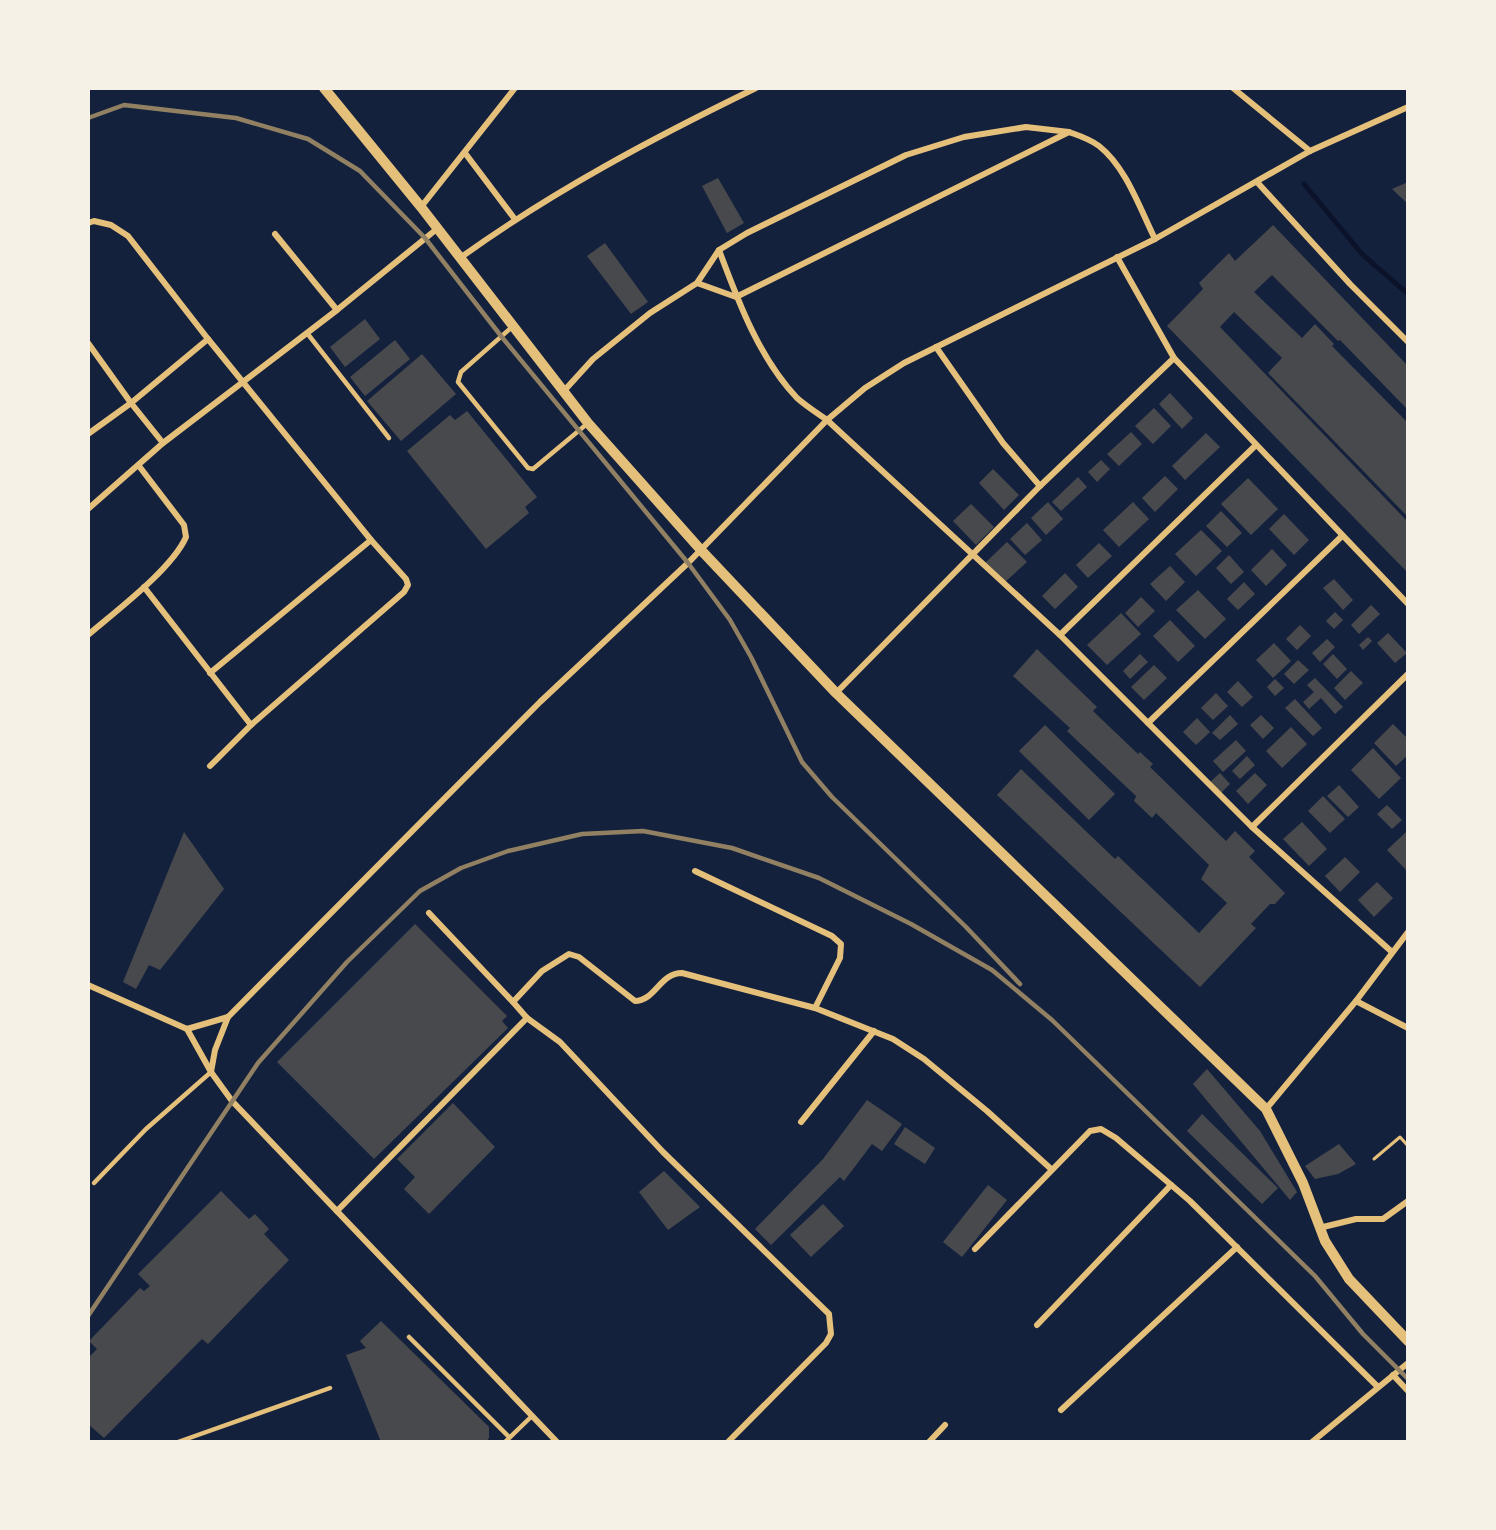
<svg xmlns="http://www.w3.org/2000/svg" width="1496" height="1530" viewBox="0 0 1496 1530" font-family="Merriweather,serif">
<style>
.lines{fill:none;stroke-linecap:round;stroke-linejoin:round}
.stream{stroke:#0b132b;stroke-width:5}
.building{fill:#48494c}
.path{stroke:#e5c07b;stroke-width:3}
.service{stroke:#e5c07b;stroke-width:4.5}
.minor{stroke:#e5c07b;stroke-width:6}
.tertiary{stroke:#e5c07b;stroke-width:10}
.rail{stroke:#918062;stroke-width:4.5}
</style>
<rect width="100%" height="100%" fill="#14213d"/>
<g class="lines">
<path class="stream" d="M1304 184 1362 254 1408 294"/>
</g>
<g class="building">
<path d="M718 178 744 223 727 233 702 186Z"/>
<path d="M1408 182V204L1392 189Z"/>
<path d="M1273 225 1408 366V410L1340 340 1338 341 1272 275 1254 292 1302 338 1315 324 1334 344 1332 346 1408 423V517L1268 373 1282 358 1234 312 1220 327 1408 522V573L1167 326 1203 289 1199 283 1229 253 1235 261Z"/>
<path d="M605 243 648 302 631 314 587 256Z"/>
<path d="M365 319 380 339 345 367 330 347Z"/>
<path d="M395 340 410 359 365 396 350 377Z"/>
<path d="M422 354 456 394 401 441 367 401Z"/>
<path d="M1170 393 1193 418 1182 429 1159 404Z"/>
<path d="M1154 408 1171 426 1153 444 1135 426Z"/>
<path d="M467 411 537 497 525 507 529 513 486 549 407 451 450 415 455 420Z"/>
<path d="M1131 432 1142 444 1119 466 1107 454Z"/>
<path d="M1206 433 1220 447 1185 480 1172 466Z"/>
<path d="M1101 460 1110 469 1097 482 1088 472Z"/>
<path d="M993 469 1019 495 1004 510 979 483Z"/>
<path d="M1165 476 1178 489 1155 512 1142 498Z"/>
<path d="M1078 477 1087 487 1061 511 1052 502Z"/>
<path d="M1248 478 1278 509 1251 535 1221 504Z"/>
<path d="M1048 502 1063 519 1046 535 1031 518Z"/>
<path d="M1133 502 1149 519 1119 547 1103 530Z"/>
<path d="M971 504 994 527 976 545 953 521Z"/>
<path d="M1221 511 1242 533 1227 547 1206 526Z"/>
<path d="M1284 514 1309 540 1294 555 1269 529Z"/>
<path d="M1027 523 1042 540 1025 555 1010 539Z"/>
<path d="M1201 530 1222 551 1196 576 1175 554Z"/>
<path d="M1007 542 1027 562 1004 583 985 563Z"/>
<path d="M1099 543 1112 556 1088 578 1076 565Z"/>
<path d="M1272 549 1287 565 1266 586 1251 570Z"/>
<path d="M1229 555 1244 572 1231 584 1216 568Z"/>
<path d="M1170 566 1185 582 1166 601 1150 584Z"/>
<path d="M1065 573 1078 587 1055 609 1042 596Z"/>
<path d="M1334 579 1353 600 1343 610 1323 588Z"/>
<path d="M1244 582 1255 594 1238 610 1227 599Z"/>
<path d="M1198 590 1226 619 1205 639 1176 610Z"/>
<path d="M1141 597 1155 611 1138 627 1125 613Z"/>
<path d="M1371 605 1380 614 1359 634 1351 625Z"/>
<path d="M1335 612 1343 620 1334 629 1326 621Z"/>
<path d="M1121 613 1141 634 1107 665 1087 645Z"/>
<path d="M1170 620 1195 646 1178 662 1153 636Z"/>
<path d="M1300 625 1311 636 1297 650 1286 639Z"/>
<path d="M1388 633 1407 653 1395 663 1377 643Z"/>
<path d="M1368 637 1372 641 1363 650 1359 645Z"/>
<path d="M1327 639 1335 647 1320 662 1312 653Z"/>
<path d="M1274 643 1291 661 1273 678 1256 660Z"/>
<path d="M1037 649 1097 707 1093 711 1138 754 1140 752 1153 764 1150 767 1226 841 1235 831 1255 851 1249 857 1285 893 1275 904H1270L1251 924 1256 928 1200 987 997 795 1021 769 1115 859 1118 856 1199 933 1227 903 1201 879 1209 865 1156 813 1152 818 1134 801 1137 794 1136 796 1067 731 1070 728 1013 676Z"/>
<path d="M1140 654 1148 662 1130 679 1123 671Z"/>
<path d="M1333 654 1347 669 1337 679 1323 664Z"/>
<path d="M1298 660 1309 670 1294 684 1284 674Z"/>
<path d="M1154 665 1167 678 1144 700 1131 687Z"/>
<path d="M1351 671 1363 683 1345 700 1334 688Z"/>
<path d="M1315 678 1343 707 1335 714 1321 698 1309 709 1303 702 1314 692 1307 685Z"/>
<path d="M1275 679 1284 688 1275 696 1267 687Z"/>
<path d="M1238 681 1253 697 1242 707 1227 692Z"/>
<path d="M1216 693 1228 706 1213 720 1201 708Z"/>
<path d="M1295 699 1322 728 1313 736 1285 708Z"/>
<path d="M1230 715 1238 724 1220 740 1212 733Z"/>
<path d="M1261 715 1274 728 1263 739 1250 725Z"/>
<path d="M1197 718 1210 732 1196 745 1183 732Z"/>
<path d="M1393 724 1408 739V755L1396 766 1374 743Z"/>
<path d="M1045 725 1115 794 1089 820 1019 751Z"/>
<path d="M1291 727 1307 744 1282 768 1266 751Z"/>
<path d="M1236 740 1246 751 1223 772 1213 761Z"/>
<path d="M1373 748 1401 778 1379 799 1351 770Z"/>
<path d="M1247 756 1255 765 1240 779 1232 771Z"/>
<path d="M1220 773 1230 784 1221 793 1210 782Z"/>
<path d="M1255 773 1267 785 1248 804 1236 791Z"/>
<path d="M1339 785 1359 807 1348 817 1327 796Z"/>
<path d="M1323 796 1345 819 1330 833 1308 811Z"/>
<path d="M1387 805 1402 820 1392 829 1377 814Z"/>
<path d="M1302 822 1327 849 1309 866 1283 839Z"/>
<path d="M184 832 224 889 160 970 149 965 136 989 123 982Z"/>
<path d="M1406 832 1408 834V872L1387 850Z"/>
<path d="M1345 857 1360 872 1340 892 1325 876Z"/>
<path d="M1377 882 1393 898 1374 917 1358 900Z"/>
<path d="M415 924 507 1016 502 1021 508 1028 374 1159 277 1062Z"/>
<path d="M1207 1069 1260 1131 1297 1192 1290 1200 1193 1084Z"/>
<path d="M867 1100 902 1124 882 1151 872 1144 844 1181 840 1177 771 1245 755 1229 823 1159Z"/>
<path d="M453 1103 495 1147 429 1214 404 1189 415 1177 397 1159Z"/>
<path d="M1202 1114 1278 1188 1262 1204 1187 1131Z"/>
<path d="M905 1127 935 1148 925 1164 894 1144Z"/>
<path d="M1339 1144 1356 1164 1338 1174 1315 1179 1305 1166Z"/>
<path d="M664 1171 700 1207 668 1230 639 1192Z"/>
<path d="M988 1185 1007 1200 962 1257 943 1242Z"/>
<path d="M221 1191 249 1219 255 1214 269 1229 264 1234 289 1260 208 1344 202 1339 104 1438 88 1424V1358L97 1349 89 1341 140 1288 144 1291 150 1286 138 1274Z"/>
<path d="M823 1204 844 1226 811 1257 790 1235Z"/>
<path d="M381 1321 489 1427V1438L486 1442H381L346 1355 366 1348 360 1341Z"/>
</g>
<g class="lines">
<path class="path" d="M1374 1159 1400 1137 1408 1146"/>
<g class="service">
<path d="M512 327 461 372 458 382 528 468 533 469 588 423"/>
<path d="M307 333 389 438"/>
<path d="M94 1183 146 1129 211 1072"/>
<path d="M409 1337 509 1437"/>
<path d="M178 1442 330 1388"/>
<path d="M505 1442 532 1416"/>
</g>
<g class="minor">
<path d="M1233 88 1310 151"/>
<path d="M1069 132C1080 136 1090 139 1099 146 1126 167 1140 209 1155 239"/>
<path d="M465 153 514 218"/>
<path d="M1257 182 1350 284 1408 342"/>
<path d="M421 207 515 88"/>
<path d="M88 223 94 221 111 225 128 236 208 339"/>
<path d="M275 234 337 310"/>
<path d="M719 250C738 301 759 358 797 398 806 406 817 413 827 420L1060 635 1252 827 1392 952"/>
<path d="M1117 257 1174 358 1408 604"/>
<path d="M460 258C553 191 653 138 756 88"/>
<path d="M88 343 131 403 163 443"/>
<path d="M936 347 1003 443 1040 486"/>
<path d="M563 392 593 359 650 313 697 283 719 250 747 233 906 155 964 137 1026 127 1069 132 736 297 697 283"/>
<path d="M88 434 131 403 208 339 371 540 406 579 408 585 404 592 251 725 144 587"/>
<path d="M88 509 163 443 337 310 438 228"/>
<path d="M88 635C116 611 172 569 186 537L184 525 139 466"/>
<path d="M1060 635 1256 445"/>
<path d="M210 673 371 540"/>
<path d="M836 693 1040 486 1174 358"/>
<path d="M1148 723 1342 536"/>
<path d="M210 766 251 725"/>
<path d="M1252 827 1408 674"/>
<path d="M695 871 832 936 841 944 840 958 815 1008"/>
<path d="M429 913 513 1002"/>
<path d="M88 985 187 1029"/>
<path d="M1356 1001 1408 1028"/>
<path d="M187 1029 211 1072 232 1101 557 1442"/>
<path d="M187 1029 228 1017"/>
<path d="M211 1072 215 1050 228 1017 540 702 688 563 827 420 865 388 904 363 1155 239 1310 151 1408 107"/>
<path d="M1266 1109 1356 1001 1408 932"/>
<path d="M801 1122 874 1031"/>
<path d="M337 1211 527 1018"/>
<path d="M1319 1228 1356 1219H1383L1408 1201"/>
<path d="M975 1249 1090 1131 1101 1129 1116 1138 1190 1201 1378 1387"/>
<path d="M1037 1325 1171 1185"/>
<path d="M1393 1375 1408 1391"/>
<path d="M1061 1410 1237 1247"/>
<path d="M728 1442 826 1343 831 1334 829 1314 663 1152 560 1042 527 1018 513 1002 542 971 569 954 579 957 635 1001C655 1001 660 973 682 973L815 1008 893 1039 924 1059 987 1111 1050 1168"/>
<path d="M929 1442 945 1425"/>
<path d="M1312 1442 1408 1363"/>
</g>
<path class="tertiary" d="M324 88 421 207 588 423 700 549 836 693 1266 1109 1303 1183 1325 1241 1349 1279 1408 1341"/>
<g class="rail">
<path d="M88 118 124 105 236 118 308 139 360 171 425 238 501 336 688 563 730 620 751 657 802 762 832 797 966 927 1020 984"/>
<path d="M88 1316 258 1063 347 962 420 891 461 868 508 851 582 834 643 831 732 848 819 878 911 924 992 970 1052 1020 1315 1276 1363 1334 1408 1379"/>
</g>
</g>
<rect width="1496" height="1530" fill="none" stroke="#f6f1e7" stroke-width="180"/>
</svg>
